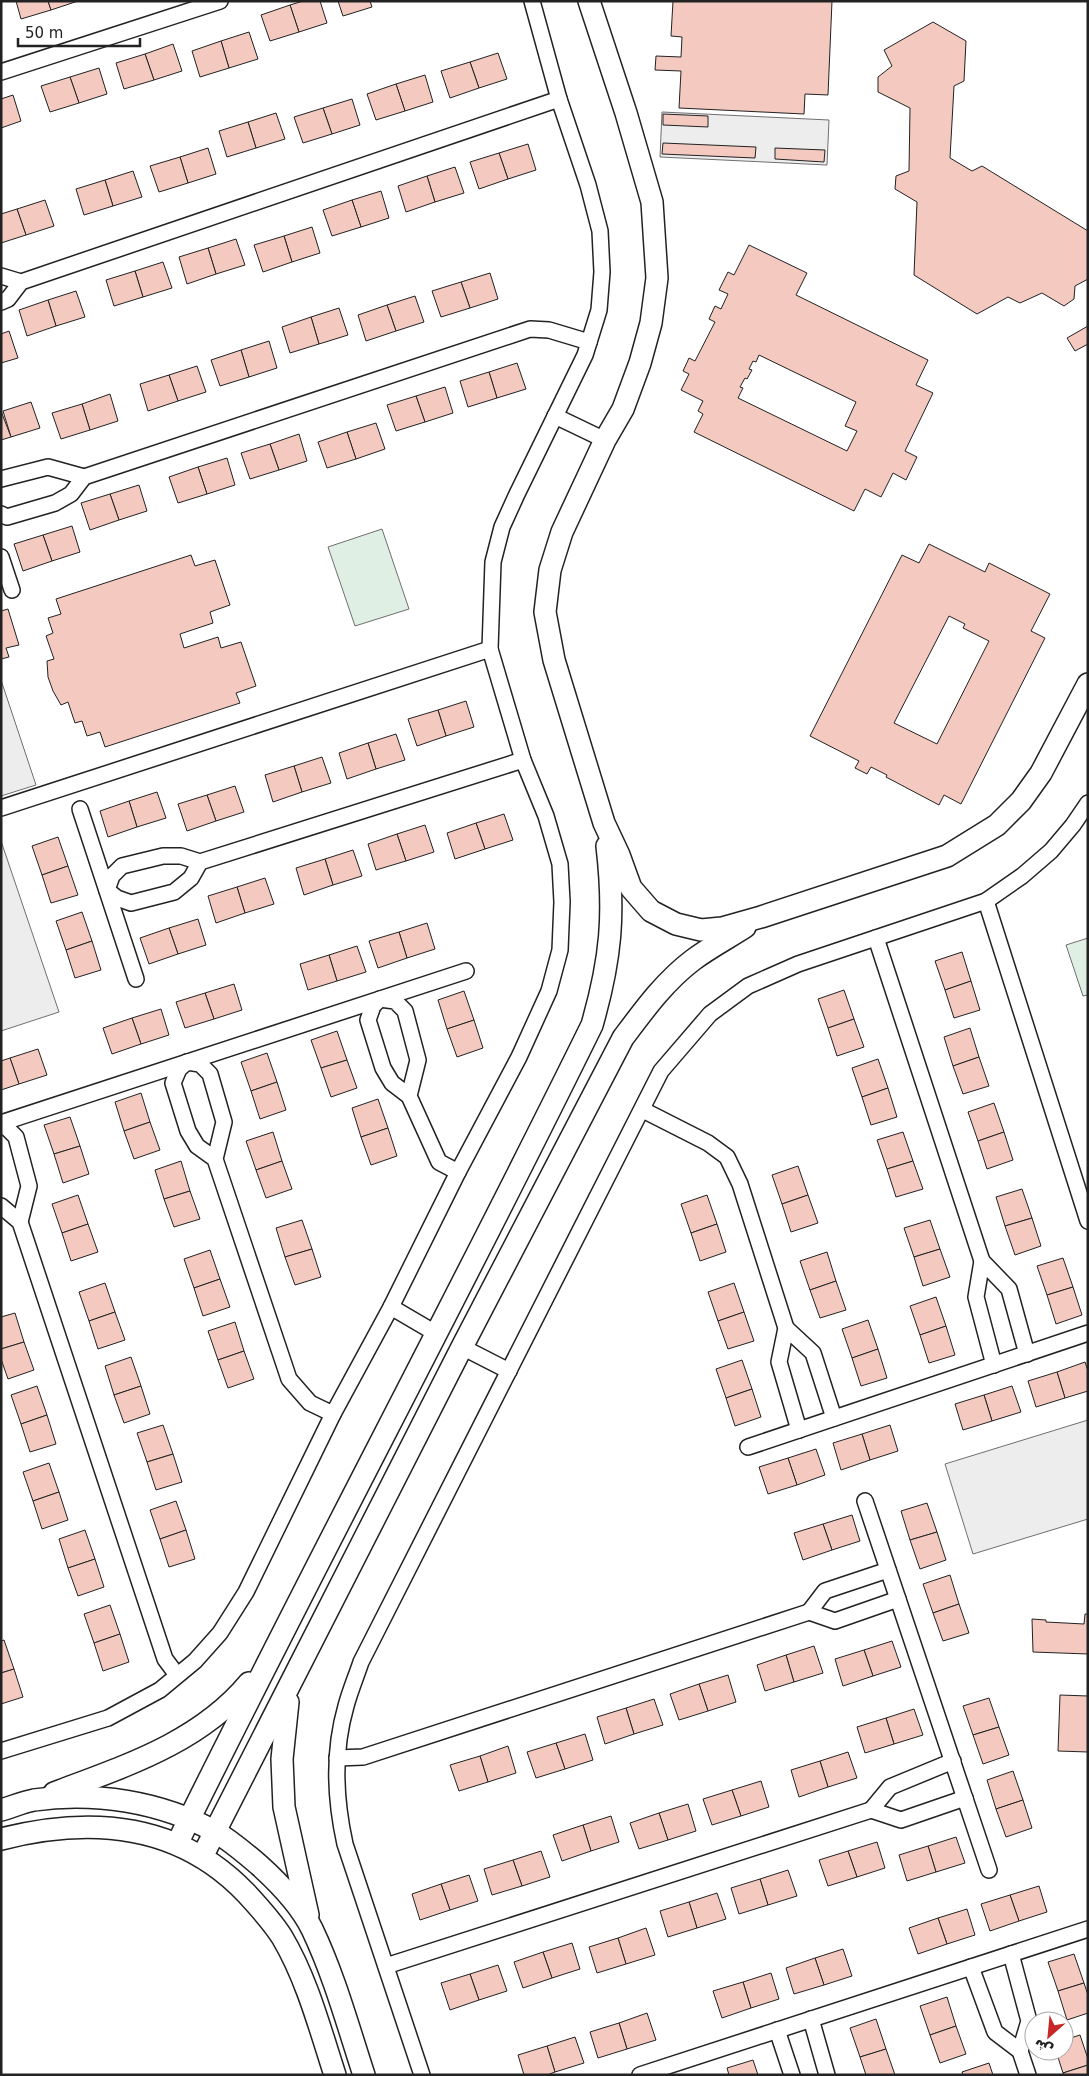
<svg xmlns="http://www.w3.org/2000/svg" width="1089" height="2076" viewBox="0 0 1089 2076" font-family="'DejaVu Sans',Vazirmatn,sans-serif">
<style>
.green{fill:#e0efe3;stroke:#6f6f6f}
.parking{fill:#ededed;stroke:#6f6f6f}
.building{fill:#f3c9c0;stroke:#222;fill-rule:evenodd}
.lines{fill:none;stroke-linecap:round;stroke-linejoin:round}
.street-casing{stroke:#222;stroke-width:18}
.secondary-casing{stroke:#222;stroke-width:24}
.street{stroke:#fff;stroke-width:15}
.secondary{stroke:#fff;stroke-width:21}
</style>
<rect width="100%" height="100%" fill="#fff"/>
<g class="green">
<path d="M382 529 409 609 355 626 328 547Z"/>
<path d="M1088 938V995L1083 996 1066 945Z"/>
</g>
<g class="parking">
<path d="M662 112 829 120 827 165 660 157Z"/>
<path d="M1 680 36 785 1 796Z"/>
<path d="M1 841 59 1012 1 1031Z"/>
<path d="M1088 1420V1519L973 1554 945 1464Z"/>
</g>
<g class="building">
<path d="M16 1H48L51 10 21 19Z"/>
<path d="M48 1H78L51 10Z"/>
<path d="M303 1H320L327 23 299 32 290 5Z"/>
<path d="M338 1H370L372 7 343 16Z"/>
<path d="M673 1H832L828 95 805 94 804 114 679 108 681 71 655 70 656 56 681 57 682 37 671 36Z"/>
<path d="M290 5 299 32 270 41 261 15Z"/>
<path d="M933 22 966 41 964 81 954 86 950 158 972 171 982 166 1088 231V279L1075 286 1074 299 1064 306 1042 293 1020 303 1008 297 977 314 914 275 917 202 895 189 896 176 909 171 910 108 878 92V77L892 66 884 50Z"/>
<path d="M249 32 258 59 229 68 221 41Z"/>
<path d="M221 41 229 68 200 77 192 51Z"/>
<path d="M173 44 182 71 154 80 145 54Z"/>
<path d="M498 53 507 79 479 88 470 62Z"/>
<path d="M145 54 154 80 124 89 116 63Z"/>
<path d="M470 62 479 88 450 98 441 71Z"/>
<path d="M99 68 107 94 79 103 70 77Z"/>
<path d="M425 75 433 102 405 111 396 84Z"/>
<path d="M70 77 79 103 50 112 41 86Z"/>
<path d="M396 84 405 111 376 120 367 94Z"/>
<path d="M13 95 21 121 1 128V99Z"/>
<path d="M352 99 360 125 332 134 323 108Z"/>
<path d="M323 108 332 134 303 143 294 117Z"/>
<path d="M276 113 285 139 256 148 248 122Z"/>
<path d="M663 114 708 116V127L663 125Z"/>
<path d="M248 122 256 148 227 157 219 131Z"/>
<path d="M663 143 756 147 755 158 662 154Z"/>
<path d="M528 144 536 170 508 179 499 153Z"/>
<path d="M208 148 216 174 188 183 180 157Z"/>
<path d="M775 148 825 150 824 162 775 159Z"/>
<path d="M499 153 508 179 479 189 470 162Z"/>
<path d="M180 157 188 183 159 192 150 166Z"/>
<path d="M455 167 464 193 435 202 427 176Z"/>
<path d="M133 171 142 197 113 206 105 180Z"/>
<path d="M427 176 435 202 406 212 398 186Z"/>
<path d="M105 180 113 206 84 215 76 189Z"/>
<path d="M381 191 389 218 361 227 352 200Z"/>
<path d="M45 200 54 226 26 235 17 209Z"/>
<path d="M352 200 361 227 332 236 323 210Z"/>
<path d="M17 209 26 235 1 243V214Z"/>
<path d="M312 227 320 253 292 262 284 236Z"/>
<path d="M284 236 292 262 263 272 254 245Z"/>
<path d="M236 239 245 265 216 274 208 248Z"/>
<path d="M749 245 807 273 796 295 928 360 916 385 933 393 905 451 917 457 906 480 893 473 881 497 865 489 854 511 694 432 703 414 698 411 703 401 681 390 689 374 683 371 689 358 695 361 715 322 709 319 715 306 721 309 728 294 719 290 728 272 734 275ZM759 355 856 402 845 426 857 431 847 451 738 398 743 388 740 387 745 378 747 379 752 370 749 369 753 361 756 362Z"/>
<path d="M208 248 216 274 187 284 179 257Z"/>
<path d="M163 262 172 288 143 297 135 271Z"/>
<path d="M135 271 143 297 114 306 106 280Z"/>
<path d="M490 273 498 299 470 308 461 282Z"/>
<path d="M461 282 470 308 441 317 432 291Z"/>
<path d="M76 291 85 317 56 326 48 300Z"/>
<path d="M415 296 424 322 396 331 387 305Z"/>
<path d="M48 300 56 326 27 336 19 310Z"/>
<path d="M387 305 396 331 366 341 358 315Z"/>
<path d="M339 308 348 335 319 344 311 317Z"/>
<path d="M311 317 319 344 290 353 282 327Z"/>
<path d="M1088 326V344L1075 351 1067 338Z"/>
<path d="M9 331 18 358 1 363V334Z"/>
<path d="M269 341 277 368 249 377 241 350Z"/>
<path d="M241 350 249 377 220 386 211 360Z"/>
<path d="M517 363 526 389 497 398 489 372Z"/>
<path d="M197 366 206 392 178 401 169 375Z"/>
<path d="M489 372 497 398 468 407 460 381Z"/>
<path d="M169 375 178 401 148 411 140 384Z"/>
<path d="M445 387 453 413 425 422 416 396Z"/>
<path d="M110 394 118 421 90 430 82 404Z"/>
<path d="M416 396 425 422 396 431 387 405Z"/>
<path d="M31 402 40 428 11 437 3 411Z"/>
<path d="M82 404 90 430 61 439 52 413Z"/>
<path d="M1 411 11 437 1 440Z"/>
<path d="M376 423 385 449 356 459 347 432Z"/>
<path d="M347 432 356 459 327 468 318 442Z"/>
<path d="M299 434 307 461 279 470 270 444Z"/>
<path d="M270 444 279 470 250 479 241 453Z"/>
<path d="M227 458 235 485 207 494 198 467Z"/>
<path d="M198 467 207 494 178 503 169 477Z"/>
<path d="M139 485 147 511 119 520 110 494Z"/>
<path d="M110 494 119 520 90 530 81 503Z"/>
<path d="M72 526 80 552 52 561 43 535Z"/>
<path d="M43 535 52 561 23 571 14 544Z"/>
<path d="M929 544 985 572 989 563 1050 594 1031 631 1045 638 961 804 944 795 939 805 886 777 887 775 871 767 867 774 855 768 859 761 810 736 902 555 919 563ZM949 616 965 624 963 628 989 641 937 744 894 723Z"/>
<path d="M191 555 195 566 215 560 230 605 210 612 213 623 180 634 184 648 218 637 221 648 241 642 256 686 236 693 240 703 105 747 100 732 87 736 82 721 75 723 68 702 61 705 53 691 48 677 47 661 54 659 46 636 53 633 48 618 61 614 56 599Z"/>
<path d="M8 609 19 645 6 648 9 657 1 659V611Z"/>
<path d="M466 701 474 727 446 736 438 710Z"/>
<path d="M438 710 446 736 417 746 408 719Z"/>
<path d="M396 734 405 760 376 769 368 743Z"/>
<path d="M368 743 376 769 347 779 339 753Z"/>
<path d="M322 757 331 783 302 792 294 766Z"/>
<path d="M294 766 302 792 273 802 265 775Z"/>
<path d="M235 786 244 812 216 821 207 795Z"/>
<path d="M157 792 166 818 137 827 129 801Z"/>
<path d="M207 795 216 821 187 831 178 804Z"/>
<path d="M129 801 137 827 108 837 100 811Z"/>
<path d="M504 814 513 840 485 849 476 823Z"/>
<path d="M476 823 485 849 455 859 447 833Z"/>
<path d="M425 825 434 852 406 861 397 834Z"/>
<path d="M397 834 406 861 376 870 368 844Z"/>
<path d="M58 837 68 866 42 875 32 846Z"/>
<path d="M353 850 362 876 333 885 325 859Z"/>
<path d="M325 859 333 885 304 895 296 868Z"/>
<path d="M68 866 78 895 51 903 42 875Z"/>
<path d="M265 878 274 904 245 913 237 887Z"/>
<path d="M237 887 245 913 216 923 208 896Z"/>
<path d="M82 912 92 941 66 950 56 921Z"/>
<path d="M198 919 206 945 178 954 169 928Z"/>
<path d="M427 923 435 949 407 958 399 932Z"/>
<path d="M169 928 178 954 149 964 140 938Z"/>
<path d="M399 932 407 958 378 968 369 941Z"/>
<path d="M92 941 101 970 75 978 66 950Z"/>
<path d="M357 946 366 972 337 981 329 955Z"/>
<path d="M962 952 971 981 945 990 935 961Z"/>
<path d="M329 955 337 981 308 990 300 964Z"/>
<path d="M971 981 980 1010 954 1018 945 990Z"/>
<path d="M234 984 242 1010 214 1019 205 993Z"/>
<path d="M844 990 854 1019 828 1028 818 999Z"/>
<path d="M464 991 474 1020 447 1029 438 1000Z"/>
<path d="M205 993 214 1019 185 1028 176 1002Z"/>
<path d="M161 1009 169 1035 141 1044 132 1018Z"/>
<path d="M132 1018 141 1044 112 1054 103 1028Z"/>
<path d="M854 1019 864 1047 837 1056 828 1028Z"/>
<path d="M474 1020 483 1048 457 1057 447 1029Z"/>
<path d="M970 1028 979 1057 953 1066 944 1037Z"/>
<path d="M337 1031 347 1060 321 1068 311 1040Z"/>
<path d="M38 1049 47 1075 19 1084 10 1058Z"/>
<path d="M267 1053 277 1082 251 1091 241 1062Z"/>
<path d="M979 1057 989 1086 963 1094 953 1066Z"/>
<path d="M10 1058 19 1084 1 1090V1061Z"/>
<path d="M878 1059 888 1088 862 1097 852 1068Z"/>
<path d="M347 1060 357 1088 331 1097 321 1068Z"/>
<path d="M277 1082 286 1110 260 1119 251 1091Z"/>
<path d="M888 1088 897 1117 871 1125 862 1097Z"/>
<path d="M141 1093 150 1122 124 1131 115 1102Z"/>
<path d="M378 1099 388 1128 361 1137 352 1108Z"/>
<path d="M994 1103 1004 1132 978 1141 968 1112Z"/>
<path d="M70 1117 80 1146 54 1154 44 1125Z"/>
<path d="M150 1122 160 1150 134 1159 124 1131Z"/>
<path d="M388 1128 397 1156 371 1165 361 1137Z"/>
<path d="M273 1132 282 1161 256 1170 246 1141Z"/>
<path d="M903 1132 913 1161 887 1169 877 1140Z"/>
<path d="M1004 1132 1013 1160 987 1169 978 1141Z"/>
<path d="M80 1146 89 1174 63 1183 54 1154Z"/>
<path d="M181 1161 190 1191 164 1199 155 1170Z"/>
<path d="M282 1161 292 1189 266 1198 256 1170Z"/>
<path d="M913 1161 923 1189 896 1197 887 1169Z"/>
<path d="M798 1166 808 1195 782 1204 772 1175Z"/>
<path d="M1022 1189 1032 1218 1005 1226 996 1197Z"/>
<path d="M190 1191 200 1219 174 1227 164 1199Z"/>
<path d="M78 1195 88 1224 62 1233 52 1204Z"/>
<path d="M707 1195 717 1224 691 1233 681 1204Z"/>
<path d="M808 1195 818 1223 791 1232 782 1204Z"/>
<path d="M1032 1218 1041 1246 1015 1255 1005 1226Z"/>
<path d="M302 1220 312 1249 285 1257 276 1228Z"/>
<path d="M930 1220 940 1249 914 1257 904 1228Z"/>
<path d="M88 1224 98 1252 71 1261 62 1233Z"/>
<path d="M717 1224 726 1252 700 1261 691 1233Z"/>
<path d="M312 1249 321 1277 295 1285 285 1257Z"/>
<path d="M940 1249 950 1277 923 1286 914 1257Z"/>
<path d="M210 1250 220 1279 194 1288 184 1259Z"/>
<path d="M827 1252 836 1281 810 1290 800 1261Z"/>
<path d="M1063 1258 1073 1287 1047 1295 1037 1266Z"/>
<path d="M220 1279 230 1307 203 1316 194 1288Z"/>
<path d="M836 1281 846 1310 820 1318 810 1290Z"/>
<path d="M105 1283 115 1312 89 1321 79 1292Z"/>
<path d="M734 1283 744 1312 718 1321 708 1292Z"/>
<path d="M1073 1287 1082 1315 1056 1324 1047 1295Z"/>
<path d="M936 1297 946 1326 920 1335 910 1306Z"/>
<path d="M115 1312 125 1340 98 1349 89 1321Z"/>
<path d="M744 1312 754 1341 728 1349 718 1321Z"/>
<path d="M15 1313 24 1342 1 1349V1317Z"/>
<path d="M868 1320 878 1349 852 1358 842 1329Z"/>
<path d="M235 1322 244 1351 218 1360 208 1331Z"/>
<path d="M946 1326 955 1355 929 1363 920 1335Z"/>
<path d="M24 1342 34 1370 8 1379 1 1359V1349Z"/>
<path d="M878 1349 887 1378 861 1386 852 1358Z"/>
<path d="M244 1351 254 1379 228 1388 218 1360Z"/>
<path d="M131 1357 141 1386 114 1395 105 1366Z"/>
<path d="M742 1360 752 1389 726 1398 716 1369Z"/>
<path d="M1085 1362 1088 1371V1391L1065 1398 1057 1372Z"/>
<path d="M1057 1372 1065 1398 1036 1407 1028 1381Z"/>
<path d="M37 1386 47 1415 21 1424 11 1395Z"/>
<path d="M141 1386 150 1414 124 1423 114 1395Z"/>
<path d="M1012 1386 1021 1412 992 1421 984 1395Z"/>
<path d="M752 1389 761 1417 735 1426 726 1398Z"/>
<path d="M984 1395 992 1421 963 1430 955 1404Z"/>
<path d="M47 1415 56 1444 30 1452 21 1424Z"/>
<path d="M163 1425 173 1454 147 1462 137 1433Z"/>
<path d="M890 1425 898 1451 870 1460 862 1434Z"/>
<path d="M862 1434 870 1460 841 1470 833 1443Z"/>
<path d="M816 1449 825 1475 797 1485 788 1458Z"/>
<path d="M173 1454 182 1482 156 1490 147 1462Z"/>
<path d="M788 1458 797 1485 768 1494 759 1467Z"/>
<path d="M49 1463 59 1492 33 1501 23 1472Z"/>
<path d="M59 1492 68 1520 42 1529 33 1501Z"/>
<path d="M176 1501 186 1530 160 1539 150 1510Z"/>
<path d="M927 1503 937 1532 910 1540 901 1511Z"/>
<path d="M852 1515 860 1541 832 1550 823 1524Z"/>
<path d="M823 1524 832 1550 803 1560 794 1533Z"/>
<path d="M85 1530 95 1559 68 1568 59 1539Z"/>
<path d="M186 1530 195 1559 169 1567 160 1539Z"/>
<path d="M937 1532 946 1560 920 1569 910 1540Z"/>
<path d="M95 1559 104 1587 78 1596 68 1568Z"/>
<path d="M950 1575 959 1604 933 1613 923 1584Z"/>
<path d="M959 1604 969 1633 943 1641 933 1613Z"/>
<path d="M110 1605 120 1634 94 1643 84 1614Z"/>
<path d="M1085 1614H1088V1654L1033 1652 1032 1619 1046 1620V1622L1084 1624Z"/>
<path d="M120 1634 129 1662 103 1671 94 1643Z"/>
<path d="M4 1640 14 1669 1 1673V1641Z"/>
<path d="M892 1641 901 1667 873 1676 864 1650Z"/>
<path d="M814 1646 823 1673 794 1682 786 1655Z"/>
<path d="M864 1650 873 1676 843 1686 835 1659Z"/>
<path d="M786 1655 794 1682 765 1691 757 1665Z"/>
<path d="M14 1669 23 1697 1 1704V1673Z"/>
<path d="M728 1675 736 1702 708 1711 699 1684Z"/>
<path d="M699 1684 708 1711 679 1720 670 1694Z"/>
<path d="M1060 1695 1088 1696V1752L1058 1751Z"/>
<path d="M989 1698 999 1727 973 1735 963 1706Z"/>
<path d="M654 1699 663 1725 634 1734 626 1708Z"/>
<path d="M626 1708 634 1734 605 1744 597 1717Z"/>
<path d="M914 1709 923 1735 894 1744 886 1718Z"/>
<path d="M886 1718 894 1744 865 1753 857 1727Z"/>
<path d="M999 1727 1009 1755 983 1764 973 1735Z"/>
<path d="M585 1734 593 1760 565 1769 556 1743Z"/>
<path d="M556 1743 565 1769 536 1778 527 1752Z"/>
<path d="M508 1746 516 1773 488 1782 480 1756Z"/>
<path d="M848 1752 857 1778 828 1787 820 1761Z"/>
<path d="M480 1756 488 1782 459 1791 450 1765Z"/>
<path d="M820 1761 828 1787 799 1797 791 1770Z"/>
<path d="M1013 1771 1023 1800 996 1809 987 1780Z"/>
<path d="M761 1781 769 1807 741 1816 732 1790Z"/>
<path d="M732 1790 741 1816 712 1825 703 1799Z"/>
<path d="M1023 1800 1032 1828 1006 1837 996 1809Z"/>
<path d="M688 1804 696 1831 668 1840 659 1813Z"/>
<path d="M659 1813 668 1840 639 1849 630 1823Z"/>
<path d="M611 1816 619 1842 591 1851 583 1825Z"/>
<path d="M583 1825 591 1851 562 1861 553 1835Z"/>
<path d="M956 1837 965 1863 936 1872 928 1846Z"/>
<path d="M877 1842 885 1868 857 1877 848 1851Z"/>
<path d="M928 1846 936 1872 907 1881 899 1855Z"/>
<path d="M541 1851 550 1877 522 1886 513 1860Z"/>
<path d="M848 1851 857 1877 828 1886 819 1860Z"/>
<path d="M513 1860 522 1886 492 1895 484 1869Z"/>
<path d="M788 1870 797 1896 768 1905 760 1879Z"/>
<path d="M469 1875 478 1901 450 1910 441 1884Z"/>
<path d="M760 1879 768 1905 739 1914 731 1888Z"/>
<path d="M441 1884 450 1910 420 1920 412 1894Z"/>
<path d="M1039 1886 1047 1912 1019 1921 1010 1895Z"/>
<path d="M717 1893 726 1919 697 1928 689 1902Z"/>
<path d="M1010 1895 1019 1921 990 1931 981 1904Z"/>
<path d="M689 1902 697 1928 668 1937 660 1911Z"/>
<path d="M967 1909 975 1935 947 1944 938 1918Z"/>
<path d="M938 1918 947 1944 918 1954 909 1928Z"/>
<path d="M646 1928 655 1955 626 1964 618 1938Z"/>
<path d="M618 1938 626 1964 597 1973 589 1947Z"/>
<path d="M572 1943 580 1969 552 1978 543 1952Z"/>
<path d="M843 1949 852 1976 824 1985 815 1958Z"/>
<path d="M543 1952 552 1978 523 1988 514 1962Z"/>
<path d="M1074 1954 1084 1983 1058 1991 1048 1962Z"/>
<path d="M815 1958 824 1985 794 1994 786 1968Z"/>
<path d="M498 1965 507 1991 479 2000 470 1974Z"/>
<path d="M771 1973 779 1999 751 2008 743 1982Z"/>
<path d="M470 1974 479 2000 450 2010 441 1983Z"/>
<path d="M743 1982 751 2008 722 2018 713 1991Z"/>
<path d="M1084 1983 1088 1995V2013L1067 2020 1058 1991Z"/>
<path d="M947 1997 956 2026 930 2035 920 2006Z"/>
<path d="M647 2013 656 2040 627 2049 619 2023Z"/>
<path d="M876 2019 886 2049 860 2057 850 2028Z"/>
<path d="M619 2023 627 2049 598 2058 590 2032Z"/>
<path d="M956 2026 966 2054 940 2063 930 2035Z"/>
<path d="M1080 2035 1088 2059V2065L1063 2073 1056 2051H1064V2040Z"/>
<path d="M575 2037 584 2063 555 2072 547 2046Z"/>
<path d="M547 2046 555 2072 547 2075H524L518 2055Z"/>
<path d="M886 2049 895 2075H866L860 2057Z"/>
<path d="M753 2060 758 2075H729L727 2068Z"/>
<path d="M989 2063 993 2075H963L962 2072Z"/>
<path d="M1088 2065V2075H1064L1063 2073Z"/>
</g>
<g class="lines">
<defs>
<g id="street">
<path d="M1 72 220 1"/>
<path d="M1 276 21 282"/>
<path d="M1 302 8 299 21 282 559 99"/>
<path d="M555 416 605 440"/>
<path d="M1 479 48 467 84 477"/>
<path d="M1 514 7 517 55 503 71 494 84 477 530 329 549 330 589 342"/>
<path d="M1 557 12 590"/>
<path d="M1 808 490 649"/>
<path d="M80 809 136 979"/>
<path d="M200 862 191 878 174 892 131 903 117 898 107 890 112 876 122 866 163 856H181L200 862 523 760"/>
<path d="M986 901 1088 1221"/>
<path d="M876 938 982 1261"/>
<path d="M409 1096 418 1060 405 1011 395 1001 380 999 373 1006 368 1020 383 1068 392 1083 409 1096 439 1162 458 1172"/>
<path d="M643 1110 708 1143 727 1157 740 1184 786 1328"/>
<path d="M1 1123 466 971"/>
<path d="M1 1127H6L16 1137 29 1186 20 1222"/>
<path d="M215 1159 224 1122 210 1074 200 1064 187 1062 179 1069 173 1083 188 1131 197 1146 215 1159 289 1379 310 1403 333 1414"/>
<path d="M1 1206 20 1222 165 1659 177 1675"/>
<path d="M391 1307 437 1334"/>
<path d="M462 1347 509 1371"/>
<path d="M994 1365 976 1297 982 1261 1009 1289 1027 1354"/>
<path d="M799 1430 779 1362 786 1328 813 1353 834 1418"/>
<path d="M748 1447 1088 1333"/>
<path d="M865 1501 989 1870"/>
<path d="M888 1570 825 1591 809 1612 835 1621 898 1599"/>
<path d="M1 1751 108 1718 160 1690 195 1661 220 1633 246 1592 333 1414 391 1307 458 1172 519 1057 549 991 560 950 562 902 560 864 546 816 523 760 490 649 493 562 502 527 517 494 585 355 599 310 602 272 600 231 588 185 559 99 532 1"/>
<path d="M337 1758 363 1757 809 1612"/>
<path d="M953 1761 890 1787 871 1810 901 1820 965 1798"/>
<path d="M386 1966 871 1810"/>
<path d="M971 1967 995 2032 1020 2051 1029 2021 1011 1954"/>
<path d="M811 2019 827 2075"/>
<path d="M777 2030 792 2075"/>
<path d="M1020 2051 1028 2075"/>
<path d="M422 2075 345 1844C335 1799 333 1751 346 1706 350 1691 356 1677 361 1662L661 1071 710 1014 748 986 798 964 986 901 1022 876 1051 851 1073 825 1088 803"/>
<path d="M640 2075 1088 1929"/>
</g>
<g id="secondary">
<path d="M589 1 626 113 652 202 657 278 651 323 640 363 623 409 605 440 562 532 550 570 545 612 554 660 604 823 619 855 631 888 651 911 676 924 701 930 722 928 761 917 947 856 997 825 1021 801 1041 773 1088 684"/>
<path d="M288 1702 282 1759 284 1807 308 1915"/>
<path d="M54 1793C125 1766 199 1743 249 1683"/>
<path d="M1 1810C12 1807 23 1802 34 1800 94 1791 161 1802 214 1831 230 1840 245 1853 259 1865 279 1883 300 1904 312 1929 334 1975 348 2026 364 2075"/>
<path d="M1 1839C91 1816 179 1823 246 1893 259 1907 272 1921 282 1937 307 1979 320 2029 335 2075"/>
<path d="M177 1844C312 1569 457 1300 592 1025 611 959 615 914 607 846"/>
<path d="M202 1857 462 1347 623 1038C644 1010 665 981 693 960 709 948 728 938 745 927"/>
</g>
</defs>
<use href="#street" class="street-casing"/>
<use href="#secondary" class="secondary-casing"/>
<use href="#street" class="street"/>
<use href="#secondary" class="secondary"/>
</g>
<rect width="1089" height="2076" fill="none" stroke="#222222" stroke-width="5"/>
<g transform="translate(1049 2036) rotate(207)"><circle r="24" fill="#ffffff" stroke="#a7a7a7"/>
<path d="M0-4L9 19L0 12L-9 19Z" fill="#c62828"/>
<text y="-8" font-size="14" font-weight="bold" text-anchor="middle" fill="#222222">ش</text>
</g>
<path d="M18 38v8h122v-8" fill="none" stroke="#222222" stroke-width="2.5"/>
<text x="25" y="38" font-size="15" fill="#222222" stroke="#ffffff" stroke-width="4" paint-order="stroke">50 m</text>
</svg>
